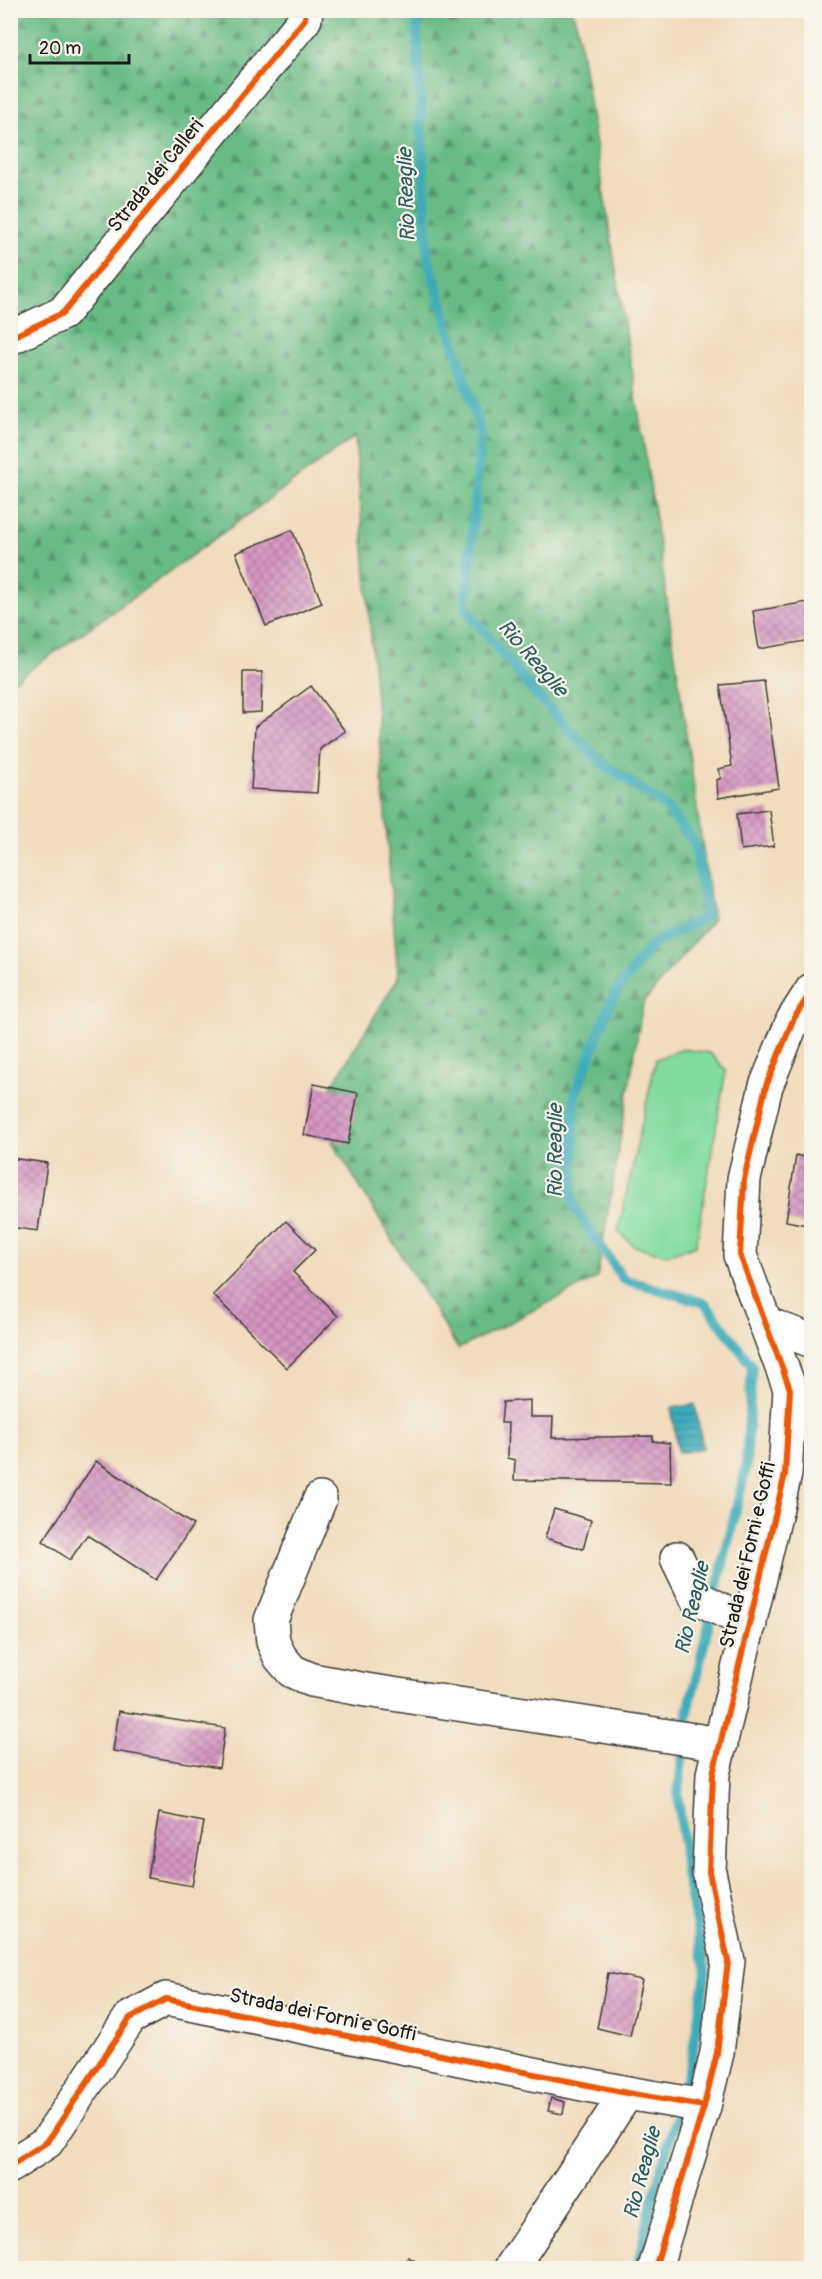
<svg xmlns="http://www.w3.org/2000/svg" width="822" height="2279" viewBox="0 0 822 2279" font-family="Pangolin,sans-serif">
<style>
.grass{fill:#82dba0;stroke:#4f7c5e;stroke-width:1.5}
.forest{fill:url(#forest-firs);stroke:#426c51;stroke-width:1.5}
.water{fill:url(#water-rules);stroke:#2c646a;stroke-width:1.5}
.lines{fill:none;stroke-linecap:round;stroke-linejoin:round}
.stream{stroke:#3cabb9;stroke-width:10}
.building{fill:url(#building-cross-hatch)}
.minor-casing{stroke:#3c3934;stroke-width:36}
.minor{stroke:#fff;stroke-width:33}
.cycleway-casing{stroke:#f7f3e8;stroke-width:10}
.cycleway{stroke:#e8590c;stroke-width:6}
.labels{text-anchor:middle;stroke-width:4.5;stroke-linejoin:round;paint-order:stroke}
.street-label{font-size:20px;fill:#1c1c1c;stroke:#f7f3e8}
.water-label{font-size:21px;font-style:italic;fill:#2a5c63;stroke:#f7f3e8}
</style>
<defs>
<pattern id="forest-firs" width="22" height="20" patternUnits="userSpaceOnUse" patternTransform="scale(1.5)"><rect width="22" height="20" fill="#69bb86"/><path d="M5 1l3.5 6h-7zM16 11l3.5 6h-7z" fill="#56976d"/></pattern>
<pattern id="water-rules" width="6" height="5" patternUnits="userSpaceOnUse" patternTransform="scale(1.5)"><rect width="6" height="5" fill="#3cabb9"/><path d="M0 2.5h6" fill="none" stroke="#328a96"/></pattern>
<pattern id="building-cross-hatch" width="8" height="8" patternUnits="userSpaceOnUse" patternTransform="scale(1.5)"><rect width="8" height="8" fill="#d697c4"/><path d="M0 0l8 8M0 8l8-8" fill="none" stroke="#ad7a9e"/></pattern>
</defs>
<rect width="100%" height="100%" fill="#f7f3e8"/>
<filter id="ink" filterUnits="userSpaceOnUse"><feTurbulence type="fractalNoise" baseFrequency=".0167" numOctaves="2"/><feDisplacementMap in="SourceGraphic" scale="12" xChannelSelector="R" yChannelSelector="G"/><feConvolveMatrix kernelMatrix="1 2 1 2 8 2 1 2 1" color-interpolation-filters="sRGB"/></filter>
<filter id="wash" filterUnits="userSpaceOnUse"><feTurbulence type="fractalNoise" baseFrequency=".008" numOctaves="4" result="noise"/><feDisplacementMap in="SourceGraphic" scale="24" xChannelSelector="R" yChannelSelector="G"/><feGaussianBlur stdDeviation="1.35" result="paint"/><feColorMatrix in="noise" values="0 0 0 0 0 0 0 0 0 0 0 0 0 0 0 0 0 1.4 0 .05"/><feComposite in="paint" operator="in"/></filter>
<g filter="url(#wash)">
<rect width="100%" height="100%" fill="#f1dcbd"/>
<path class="grass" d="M683 1049 710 1053 726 1070 696 1245 667 1255 634 1246 618 1231 656 1059Z"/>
<path class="forest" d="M11 11H572L577 25 651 490 713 919 643 1003 597 1278 458 1349 315 1113 398 978 355 437 162 577 11 683 10 172 17 158 10 146Z"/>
<path class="water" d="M695 1404 703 1448 678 1453 671 1408Z"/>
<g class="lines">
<path class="stream" d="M418 10 417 32 428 259 481 432 466 609 532 690 601 762 665 806 695 843 706 916 651 945 613 997 575 1095 573 1205 623 1279 705 1303 752 1366 746 1467 688 1712 678 1794 686 1873 706 1972 690 2067 651 2206 637 2268"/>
</g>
<g id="blocks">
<g class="building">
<path d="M292 530 322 603 266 626 236 553Z"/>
<path d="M808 602 812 640 759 649 753 611Z"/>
<path d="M243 672H262L261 712 243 713Z"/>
<path d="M764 681 779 788 718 798 717 780 721 778 718 769 732 766 720 685Z"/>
<path d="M311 686 345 731 320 749 317 793 251 789 255 727Z"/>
<path d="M769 810 774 846 741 850 737 814Z"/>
<path d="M314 1084 358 1093 348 1144 304 1135Z"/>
<path d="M796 1155 812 1159V1226L786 1221Z"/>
<path d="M10 1158 47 1163 38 1231 10 1227Z"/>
<path d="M286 1221 315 1250 293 1272 338 1316 287 1368 213 1295Z"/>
<path d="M530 1400V1417H553L552 1438 653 1436V1441L670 1443 671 1483 514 1480 515 1460 507 1458 508 1423H501L503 1402Z"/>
<path d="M96 1461 193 1525 156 1580 87 1535 70 1560 43 1541Z"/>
<path d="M554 1509 591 1520 583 1549 545 1538Z"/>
<path d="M119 1711 225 1728 219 1768 113 1751Z"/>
<path d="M159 1813 204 1822 192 1886 148 1878Z"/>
<path d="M608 1973 642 1980 630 2036 597 2028Z"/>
<path d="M551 2098 565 2102 563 2114 548 2111Z"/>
<path d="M408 2257 427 2268H402Z"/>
</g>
</g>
</g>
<g filter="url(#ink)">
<use href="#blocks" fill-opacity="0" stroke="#3c3934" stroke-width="1.5"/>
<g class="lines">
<defs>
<g id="minor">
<path d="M10 338 63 313 305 19 306 10"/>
<path d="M765 1323 812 1341"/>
<path d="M320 1499 271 1620 273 1642 280 1657 292 1671 312 1680 366 1690 721 1744"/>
<path d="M677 1558 696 1597 750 1624"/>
<path d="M10 2166 47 2142 130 2018 166 1999 627 2093 704 2106"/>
<path d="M511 2268 627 2093"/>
<path d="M655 2268 704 2106 717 2053 728 1961 709 1872 713 1774 785 1474 790 1389 740 1255 744 1179 766 1086 793 1020 812 990"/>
</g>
</defs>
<use href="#minor" class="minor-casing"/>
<use href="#minor" class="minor"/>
<defs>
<g id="cycleway">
<path d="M10 338 63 313 305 19 306 10"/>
<path d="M10 2166 47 2142 130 2018 166 1999 627 2093 704 2106"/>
<path d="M655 2268 704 2106 717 2053 728 1961 709 1872 713 1774 785 1474 790 1389 740 1255 744 1179 766 1086 793 1020 812 990"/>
</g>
</defs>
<use href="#cycleway" class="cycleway-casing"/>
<use href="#cycleway" class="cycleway"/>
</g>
</g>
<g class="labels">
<g class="street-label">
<text transform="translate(155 175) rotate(-51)" y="7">Strada dei Calleri</text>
<text transform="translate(747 1555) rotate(-77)" y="7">Strada dei Forni e Goffi</text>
<text transform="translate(323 2014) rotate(12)" y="7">Strada dei Forni e Goffi</text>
</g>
<g class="water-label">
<text transform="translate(406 195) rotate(-92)" y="7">Rio Reaglie</text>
<text transform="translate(533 658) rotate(49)" y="7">Rio Reaglie</text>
<text transform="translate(555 1151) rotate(-90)" y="7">Rio Reaglie</text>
<text transform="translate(692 1608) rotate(-77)" y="7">Rio Reaglie</text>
<text transform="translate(642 2173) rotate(-75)" y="7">Rio Reaglie</text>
</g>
</g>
<rect width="822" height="2279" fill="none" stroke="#f7f3e8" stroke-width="36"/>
<path d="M30 54v9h99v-9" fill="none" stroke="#1c1c1c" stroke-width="3"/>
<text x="39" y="54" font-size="18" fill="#1c1c1c" stroke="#f7f3e8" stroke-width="4.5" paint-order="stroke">20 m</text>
</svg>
